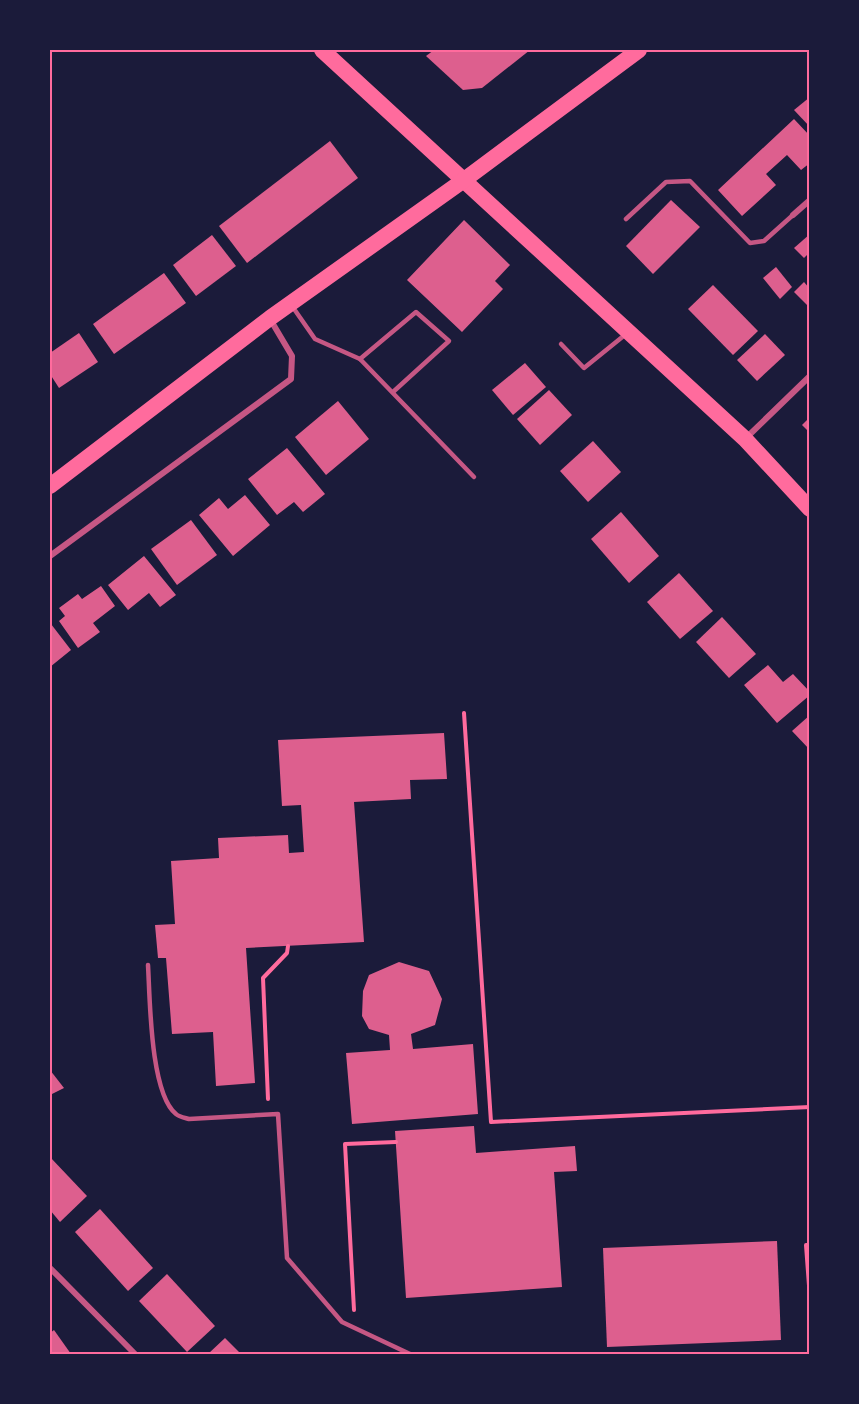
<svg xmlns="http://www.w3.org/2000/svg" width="859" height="1404" viewBox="0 0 859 1404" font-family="Roboto,sans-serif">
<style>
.building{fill:#dd5f8e}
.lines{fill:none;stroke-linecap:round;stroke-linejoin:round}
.path{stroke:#ff6b9d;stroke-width:4}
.service{stroke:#c65784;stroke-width:4.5}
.minor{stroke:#c65784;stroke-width:6}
.trunk{stroke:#ff6b9d;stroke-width:16}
.neatline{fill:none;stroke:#ff6b9d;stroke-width:2}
</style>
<rect width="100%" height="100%" fill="#1b1b3a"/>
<g class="building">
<path d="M434 50H530L482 88 463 90 426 56Z"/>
<path d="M810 97V127L794 110Z"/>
<path d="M794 119 810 136V163L801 170 787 155 766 174 776 185 742 216 718 190Z"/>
<path d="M330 141 358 178 247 263 219 226Z"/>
<path d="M671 200 700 227 653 274 626 246Z"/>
<path d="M464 220 510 265 495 281 503 289 462 332 407 280Z"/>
<path d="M810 234V252L804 258 794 248Z"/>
<path d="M212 235 236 266 196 296 173 265Z"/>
<path d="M776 267 792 287 780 299 763 278Z"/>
<path d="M164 273 186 303 114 354 93 324Z"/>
<path d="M804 282 810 289V308L794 292Z"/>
<path d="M713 285 758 331 733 355 688 309Z"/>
<path d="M79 333 98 362 59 388 50 374V353Z"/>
<path d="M765 334 785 355 757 381 737 360Z"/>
<path d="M525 363 546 387 513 415 492 390Z"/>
<path d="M549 390 572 415 540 445 517 419Z"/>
<path d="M338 401 369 439 326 475 295 437Z"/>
<path d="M810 417V433L802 425Z"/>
<path d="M593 441 621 472 588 502 560 471Z"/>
<path d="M287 448 325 494 303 512 294 502 277 515 248 479Z"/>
<path d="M245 495 270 525 233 556 199 515 219 498 228 509Z"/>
<path d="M621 512 659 556 629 583 591 539Z"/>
<path d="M191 520 217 555 177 585 151 549Z"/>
<path d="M144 556 176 595 160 607 149 593 128 610 108 585Z"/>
<path d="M679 573 713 611 680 639 647 602Z"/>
<path d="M101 586 115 606 93 623 100 632 78 648 59 621 65 616 59 608 78 594 82 599Z"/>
<path d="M722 617 756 654 729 678 696 642Z"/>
<path d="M51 624 71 650 50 667V625Z"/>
<path d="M768 665 783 682 793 674 810 692V695L777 723 744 685Z"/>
<path d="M810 715V750L792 731Z"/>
<path d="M444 733 447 779 410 780 411 799 354 802 364 942 246 948 255 1083 216 1086 213 1032 172 1034 166 958H158L155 925 175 924 171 861 219 858 218 838 288 835 289 853 304 852 301 805 282 806 278 740Z"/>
<path d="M399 962 429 971 442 999 435 1025 411 1034 413 1049 473 1044 478 1114 352 1124 346 1053 390 1050 389 1035 369 1029 362 1016 363 991 369 975Z"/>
<path d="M50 1070 64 1088 50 1095Z"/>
<path d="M474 1126 476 1153 575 1146 577 1171 554 1172 562 1287 406 1298 395 1131Z"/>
<path d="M50 1157 87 1196 60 1222 50 1210Z"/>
<path d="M100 1209 153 1268 128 1291 75 1232Z"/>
<path d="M777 1241 781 1340 607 1347 603 1248Z"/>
<path d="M167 1274 215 1326 187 1352 139 1301Z"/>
<path d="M54 1330 71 1354H50V1333Z"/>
<path d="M225 1338 241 1354H208Z"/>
</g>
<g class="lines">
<g class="path">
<path d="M464 713 491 1122 810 1107"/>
<path d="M268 1099 263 978 287 953 288 946"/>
<path d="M810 1245H806L810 1299"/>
<path d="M354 1310 345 1144 396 1142"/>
</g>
<g class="service">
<path d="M626 219 666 182 690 181 750 243 764 241 793 215"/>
<path d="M292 306 315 339 360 359 474 477"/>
<path d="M561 344 584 368 626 334"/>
<path d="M360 359 416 312 449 341 393 392"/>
<path d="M148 965C150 998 150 1093 176 1114 179 1117 186 1118 189 1119L278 1114 287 1258 342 1322 410 1354"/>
</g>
<g class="minor">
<path d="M793 215 810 200"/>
<path d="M745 439 810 376"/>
<path d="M50 556 291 379 292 356 270 319"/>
<path d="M50 1268 135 1354"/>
</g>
<g class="trunk">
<path d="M322 50 745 439 810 509"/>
<path d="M50 486 270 318 464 180 639 50"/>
</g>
</g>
<rect width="859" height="1404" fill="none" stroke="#1b1b3a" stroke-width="102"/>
<rect x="51" y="51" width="757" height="1302" class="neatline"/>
</svg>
